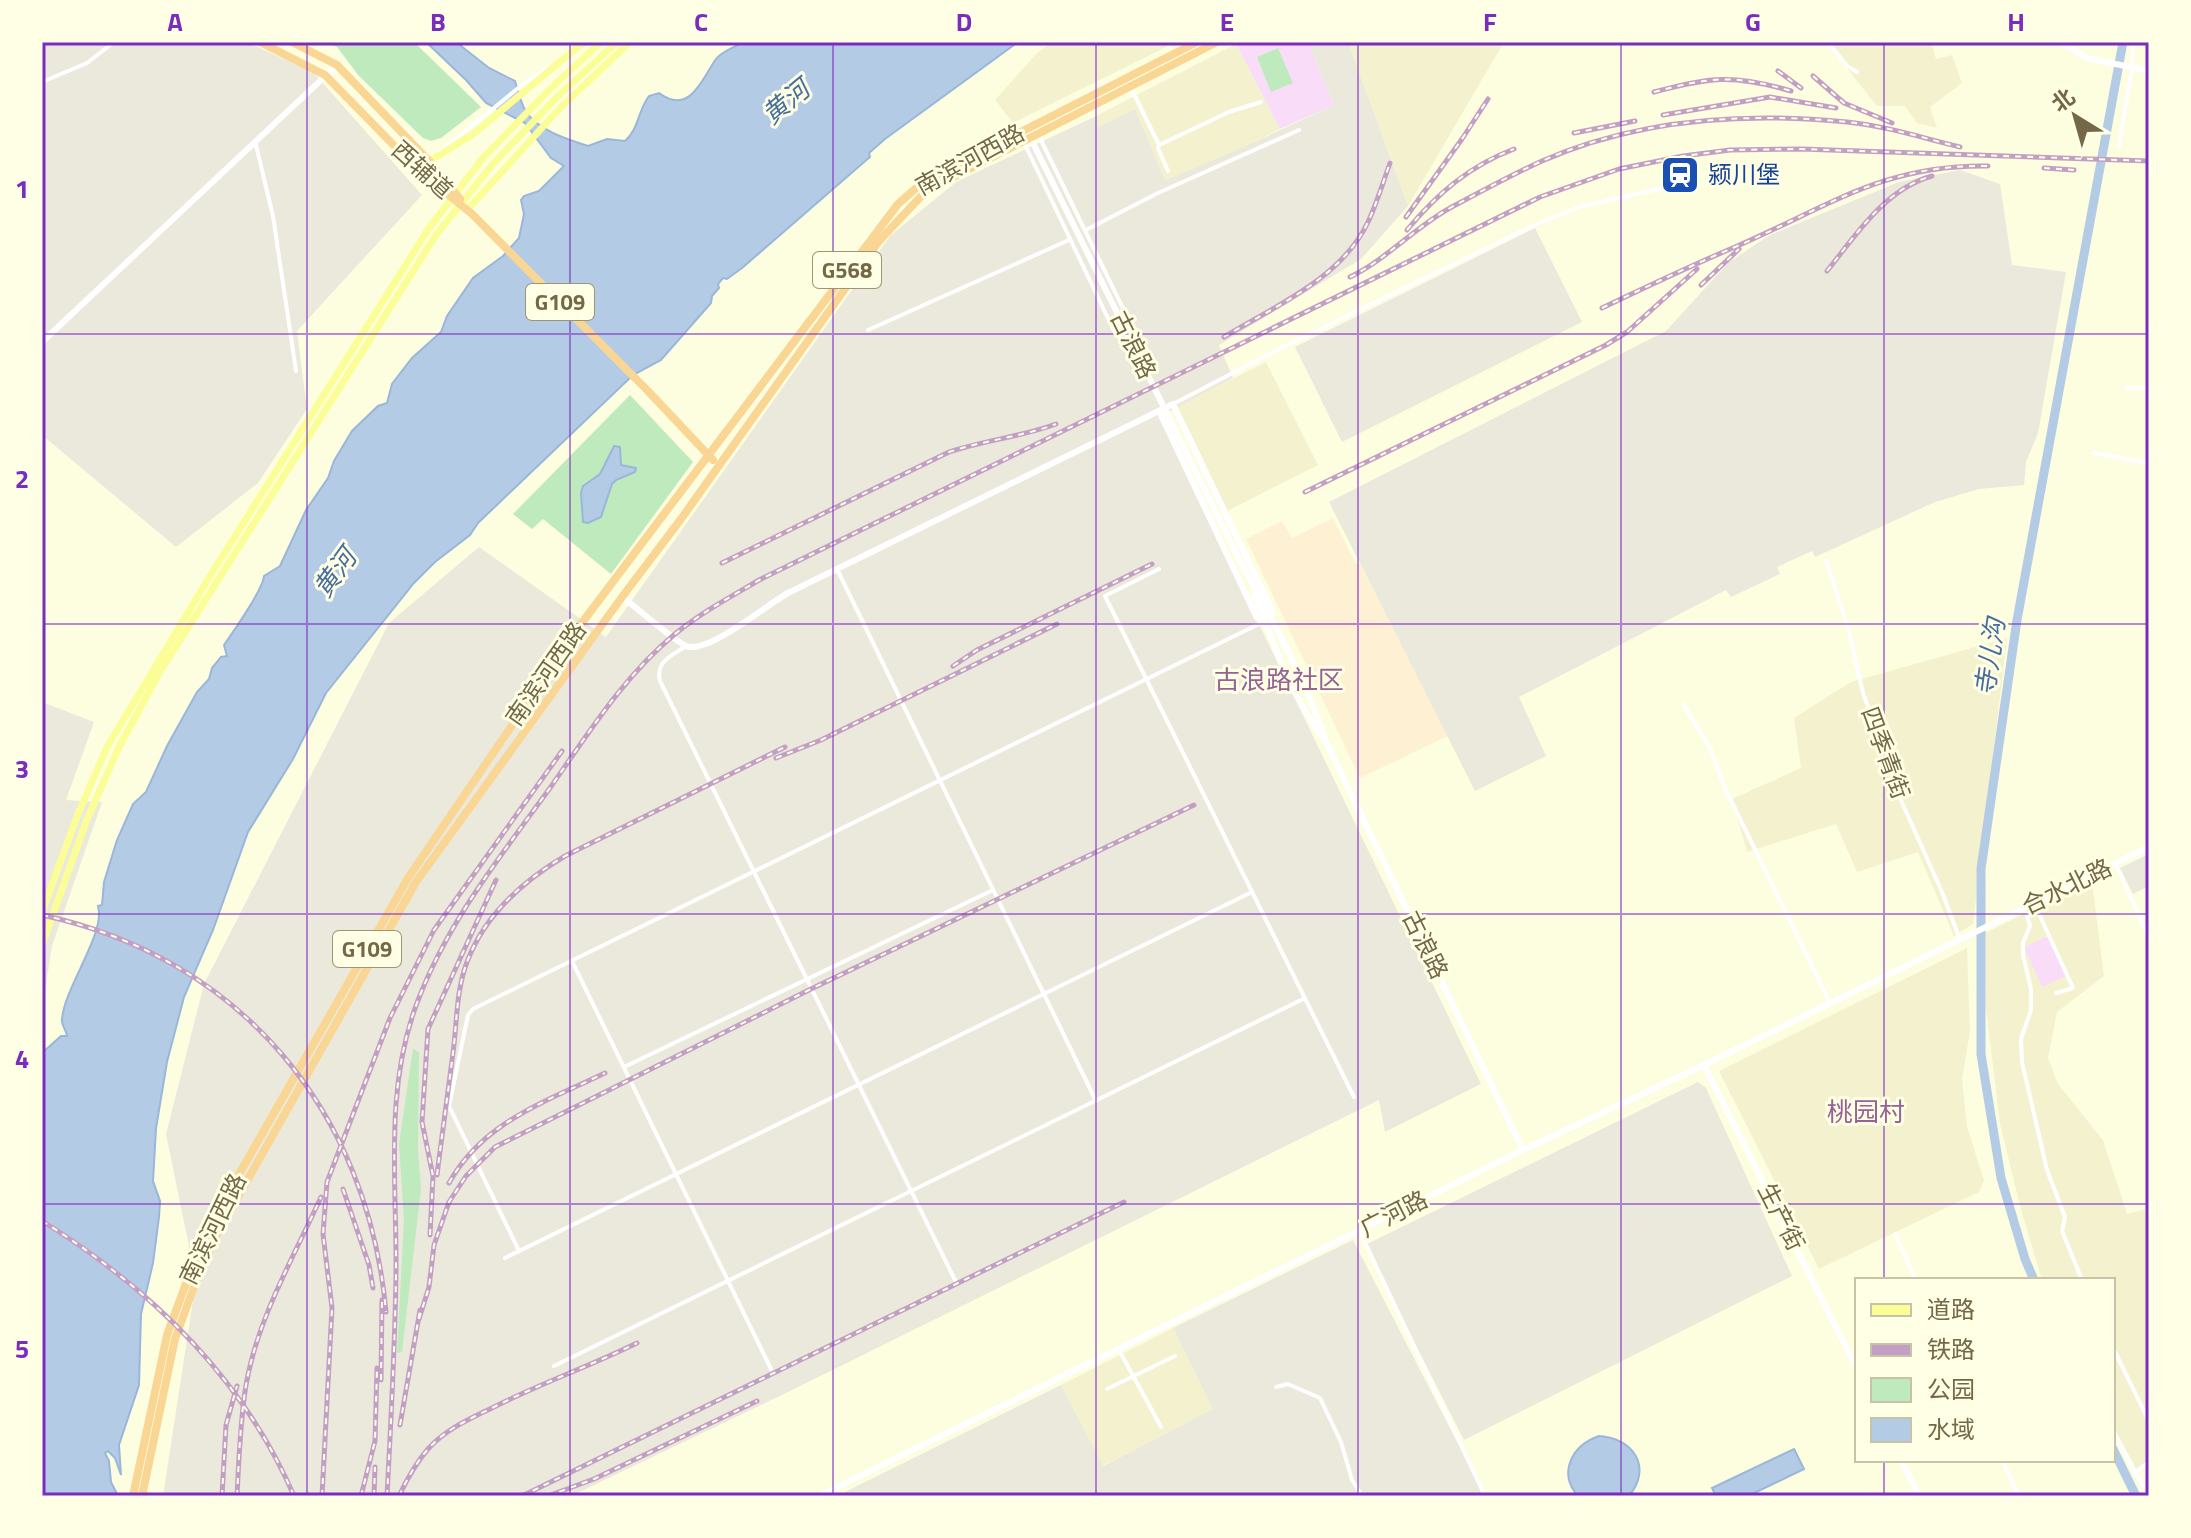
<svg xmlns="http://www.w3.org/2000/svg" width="2191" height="1538" viewBox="0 0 2191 1538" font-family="'Titillium Web','Noto Sans SC',sans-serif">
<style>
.residential{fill:#f4f2ce}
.commercial{fill:#fef0d3}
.industrial{fill:#ebe9dc}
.education{fill:#f9ddf8}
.green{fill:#bfeabe}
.water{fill:#b4cbe6;stroke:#9ab6d8;stroke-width:2}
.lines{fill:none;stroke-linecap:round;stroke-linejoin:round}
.river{stroke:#b4cbe6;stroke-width:9}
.street{stroke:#fff;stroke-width:4}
.secondary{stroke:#fff;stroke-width:6}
.primary{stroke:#fbfe96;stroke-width:7}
.highway{stroke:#f9d694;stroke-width:8}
.rail-casing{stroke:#c39fc5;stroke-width:5}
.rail{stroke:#ffffe6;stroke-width:2;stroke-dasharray:6;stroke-linecap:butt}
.grid{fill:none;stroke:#7b2cbf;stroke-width:2;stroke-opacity:0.55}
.labels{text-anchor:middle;stroke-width:6;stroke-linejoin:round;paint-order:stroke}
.shield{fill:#ffffe6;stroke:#9e9577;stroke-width:2}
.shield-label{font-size:22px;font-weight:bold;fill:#746847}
.street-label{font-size:24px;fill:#746847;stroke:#ffffe6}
.transit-label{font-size:24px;fill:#164399;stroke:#ffffe6;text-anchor:start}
.water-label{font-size:26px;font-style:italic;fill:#486e9d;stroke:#ffffe6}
.neighbourhood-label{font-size:26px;fill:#976294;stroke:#ffffe6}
.neatline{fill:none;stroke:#7b2cbf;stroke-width:3}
.grid-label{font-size:26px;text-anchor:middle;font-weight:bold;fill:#7b2cbf}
</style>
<rect width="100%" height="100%" fill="#fdfde0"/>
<g class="residential">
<path d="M1053 42H1176L1013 123 995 100 1038 52Z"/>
<path d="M1348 42H1504L1408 206Z"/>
<path d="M1826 42H1931L1936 59 1952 55 1962 83 1930 107 1937 128 1917 123 1905 106H1877Z"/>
<path d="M1236 44 1280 129 1247 146 1165 180 1135 110 1098 127 1094 117Z"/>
<path d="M1266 362 1318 465 1227 511 1174 408Z"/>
<path d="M2007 638 1973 924 1954 936 1918 852 1857 872 1836 824 1747 852 1732 799 1801 768 1794 718 1851 682Z"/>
<path d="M2092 880 2104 976 2057 1012 2048 1058 2058 1084 2103 1140 2127 1214 2145 1209 2149 1217V1462L2134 1471 2113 1428V1280H2042L2021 1210 2000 1124 1986 1008 1985 933Z"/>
<path d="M1967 948 1970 1032 1962 1079 1967 1126 1984 1181 1979 1192 1819 1269 1719 1071Z"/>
<path d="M1173 1328 1214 1409 1102 1466 1061 1385Z"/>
</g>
<path class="commercial" d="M1333 518 1356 564 1359 563 1448 736 1360 778 1246 539 1282 521 1292 538Z"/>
<g class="industrial">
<path d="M42 42H246L313 72 422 195 297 331 307 409 258 483 176 547 42 435Z"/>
<path d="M1308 42H1348L1408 206 1361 259 1219 345 1233 378 1159 417 1481 1084 1385 1132 1379 1100 786 1393 571 1496H163L196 1281 166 1134 204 984 389 623 479 547 606 637 890 236 956 182 1094 117 1098 127 1135 109 1165 180 1246 146 1334 105Z"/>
<path d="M1960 170 2000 184 2012 265 2066 272 2038 433 2026 462 2024 485 1979 489 1935 502 1815 557 1812 551 1777 567 1780 574 1731 597 1726 590 1519 697 1546 756 1475 791 1329 502 1666 331 1729 262 1770 235 1899 182Z"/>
<path d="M1535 228 1582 322 1342 442 1295 347Z"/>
<path d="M42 702 94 722 66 800 102 802 52 946 42 1010Z"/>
<path d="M2149 854V886L2133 894 2120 868Z"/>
<path d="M1698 1082 1706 1088 1792 1276 1464 1440 1365 1245Z"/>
<path d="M1353 1240 1485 1496H837L1061 1385 1103 1466 1213 1409 1173 1328Z"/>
</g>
<g class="education">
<path d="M1241 42H1308L1334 105 1280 129 1236 44Z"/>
<path d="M2048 936 2066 976 2042 987 2024 947Z"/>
</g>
<g class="green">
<path d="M325 42H414L481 107 441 138 431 141 423 138 359 76 337 47Z"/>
<path d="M1278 48 1293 83 1271 92 1257 57Z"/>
<path d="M630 395 693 462 611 574 543 519 532 529 513 514Z"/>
<path d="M413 1049 419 1052 418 1151 421 1189 402 1352 397 1353 404 1220 399 1144Z"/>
</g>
<g class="water">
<path d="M426 42H456L489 68 515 81C518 91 521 103 526 112 540 131 567 139 588 146L607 139 625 141C639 129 638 110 649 96L659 93C690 116 702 79 716 59 722 51 735 47 744 42H1018L885 139 869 153 870 157 742 268 727 279 723 278 718 284 719 288 712 296 711 303 661 360 633 375 478 523 470 535 435 562 414 583 326 693 293 759 248 832 213 930 184 997 167 1062 156 1128 153 1181 160 1201 159 1217 153 1263 141 1314 139 1385 119 1445 121 1475 115 1458 108 1451 105 1453 109 1461 111 1482 117 1494 42 1496V1053L61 1036H67C66 1029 61 1025 62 1019 65 986 106 933 98 906L102 905 104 882 117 840 133 804 146 792 167 746 197 692 209 679 212 668 221 657 227 656 224 645C234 631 263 589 264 576L280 566 306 510 328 478 334 461 352 431 378 406 387 403 392 384 412 358 441 332 447 316 473 278 503 256 519 238 524 214 521 200 524 196 539 191 564 166 551 158 525 123 486 103 466 80Z"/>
<path d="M614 446 620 447 621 465 636 468 635 472 616 480 612 484 601 517 588 523 583 522 581 493 583 486 600 474Z"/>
<path d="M1599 1436C1633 1438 1653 1467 1629 1496H1578C1557 1472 1573 1445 1599 1436Z"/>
<path d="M1794 1449 1804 1469 1748 1496H1716L1712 1488Z"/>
</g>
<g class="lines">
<g class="river">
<path d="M2034 1280 2025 1259 2001 1178 1981 1054V869L2017 620 2123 42"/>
<path d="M2113 1449 2136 1496"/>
</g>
<g class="street">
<path d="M1828 42 1847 66 1857 72"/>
<path d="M42 82 87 63 114 42"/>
<path d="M1131 88 1159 145 1229 112 1261 102"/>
<path d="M1019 132 1115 333 1132 325"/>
<path d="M1038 134 1153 370"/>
<path d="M255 141 273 216 296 371"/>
<path d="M1159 145 1158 148 1168 171"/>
<path d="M2119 146 2132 68 2133 42"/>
<path d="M440 152 522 85 546 69"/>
<path d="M1086 230 1158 193 1299 130"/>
<path d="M868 330 1069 240"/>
<path d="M2127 388H2149"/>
<path d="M1173 404 1287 345 1537 224 1579 207 1690 182"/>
<path d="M2094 453 2149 463"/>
<path d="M1826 560 1848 628 1863 693 1890 765 1896 789 1942 892 1960 940"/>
<path d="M837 569 1096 1101"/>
<path d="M1159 569 1105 596 1354 1097"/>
<path d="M686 646C673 655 655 661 660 681L955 1280"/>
<path d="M1683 704 1710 748 1725 788 1830 1003"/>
<path d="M2115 863 2149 938"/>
<path d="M2034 903 2073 988 2056 993"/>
<path d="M2025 908 2030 926 2023 943V955L2031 989V1010L2021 1039 2022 1062 2047 1170 2065 1217 2062 1231 2082 1280"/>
<path d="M572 961 771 1369"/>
<path d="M624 1067 993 890"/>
<path d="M1360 1232 1485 1496"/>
<path d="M1895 1234 1916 1280"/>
<path d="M519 1251 449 1106 468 1015 473 1009 1263 622"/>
<path d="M505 1258 1252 892"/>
<path d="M2113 1348 2149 1421"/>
<path d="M1119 1350 1161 1427"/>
<path d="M554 1366 1303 999"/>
<path d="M1276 1387 1288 1384 1320 1398 1341 1442 1352 1480 1362 1496"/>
<path d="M1107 1389 1175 1356"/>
<path d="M2113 1430 2148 1496"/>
<path d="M2002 1460 2019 1496"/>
<path d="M2134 1473 2149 1462"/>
</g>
<g class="secondary">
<path d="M2060 42 2087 58 2149 71"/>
<path d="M1029 135 1240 561C1271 619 1306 679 1326 742L1523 1150"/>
<path d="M42 342 337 65"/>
<path d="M1159 411 1257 618 1263 622"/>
<path d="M1254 595C1274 641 1292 700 1324 739"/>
<path d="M622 597C639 609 669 637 686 646 707 655 766 605 788 593L1173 404 1272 610 1271 618"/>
<path d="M1704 1065 1857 1369"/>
<path d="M1901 1460 1919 1496"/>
<path d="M819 1496 1523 1150 1704 1065 2149 847"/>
</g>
<g class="primary">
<path d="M420 172 433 159 473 134 584 42"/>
<path d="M468 209 560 108 630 42"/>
<path d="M42 912 78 814 107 747 210 576 429 228 483 158 550 89 601 42"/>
<path d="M42 945 86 822 118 749 158 675 436 235 492 165 557 97 617 42"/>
</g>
<g class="highway">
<path d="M260 42 325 75 420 172 472 214 648 391 713 460"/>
<path d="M292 42 337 65 430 162 460 199"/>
<path d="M133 1496 167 1335 188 1278 214 1218 408 878 581 624 898 204 923 182 1197 42"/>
<path d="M142 1496 175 1339 196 1281 218 1232 416 882 622 597 681 519 879 241 926 191 1217 42"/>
</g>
<defs>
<g id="rail">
<path d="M1778 71 1801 88"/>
<path d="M1813 76 1844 103 1892 123"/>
<path d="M1654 92C1711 77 1733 74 1791 91"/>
<path d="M1663 115 1770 97 1836 108"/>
<path d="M1574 133 1635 121"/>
<path d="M2044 168 2074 170"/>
<path d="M1406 217 1462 139 1488 99"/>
<path d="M1407 230C1437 194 1469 166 1514 149"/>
<path d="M1827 271C1856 235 1885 189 1932 176"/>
<path d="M1350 277C1387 259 1414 228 1450 208 1480 192 1511 175 1542 161 1637 119 1745 112 1847 122 1886 126 1923 138 1960 147"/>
<path d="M1701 285 1739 249"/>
<path d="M1602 308C1646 287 1690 266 1735 247 1826 208 1883 164 1988 166"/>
<path d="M1224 337C1275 306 1341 279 1368 222 1377 203 1383 182 1390 163"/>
<path d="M1305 492 1606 345 1627 332 1697 269"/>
<path d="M722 563 949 452C985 440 1021 437 1056 424"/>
<path d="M953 666 977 650 1152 564"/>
<path d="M776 758 821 740 1057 624"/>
<path d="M42 915C241 958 368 1111 386 1312"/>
<path d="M437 1175C442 1134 448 1093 453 1053 457 1023 456 991 467 962 485 914 523 881 565 856L785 747"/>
<path d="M449 1183C483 1122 545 1102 605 1073"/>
<path d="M343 1189 369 1265 373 1288"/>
<path d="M42 1221C150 1288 243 1378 294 1496"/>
<path d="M430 1235 433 1176 422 1122 428 1029 496 880"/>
<path d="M419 1319 429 1287 434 1245 449 1202 466 1176 495 1147 811 989 1194 805"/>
<path d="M381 1380 382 1300"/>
<path d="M400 1425 420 1310"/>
<path d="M222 1496 226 1425 237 1386"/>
<path d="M237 1496C239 1459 240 1422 246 1385 258 1317 293 1259 321 1197"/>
<path d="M322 1496 332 1308 323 1234 327 1182 390 1018 434 930 562 751"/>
<path d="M361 1496 375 1441 377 1368"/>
<path d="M374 1496 375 1467"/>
<path d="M387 1496C391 1422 395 1347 396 1273 397 1182 384 1090 417 1003 447 923 500 857 550 788 588 734 623 677 675 634 702 612 732 596 761 579L1540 197 1619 169 1683 156 1730 150 1801 149 2149 161"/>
<path d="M399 1496C407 1479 416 1463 428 1449 447 1428 472 1418 496 1406 542 1383 590 1366 637 1343"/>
<path d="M522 1496 1124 1202"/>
<path d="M548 1496 594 1479 757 1401"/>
</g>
</defs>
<use href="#rail" class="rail-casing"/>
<use href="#rail" class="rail"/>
</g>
<path class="grid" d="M307 42V1496M570 42V1496M833 42V1496M1096 42V1496M1358 42V1496M1621 42V1496M1884 42V1280M42 334H2149M42 624H2149M42 914H2149M42 1204H2149M1884 1460V1496"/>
<defs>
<symbol id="station-square" viewBox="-11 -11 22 22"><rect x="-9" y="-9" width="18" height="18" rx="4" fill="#1a4fb4" stroke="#ffffe6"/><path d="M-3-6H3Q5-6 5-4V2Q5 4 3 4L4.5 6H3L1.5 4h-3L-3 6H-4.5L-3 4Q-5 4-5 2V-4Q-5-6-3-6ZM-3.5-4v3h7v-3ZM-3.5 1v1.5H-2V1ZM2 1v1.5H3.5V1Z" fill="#fff"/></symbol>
</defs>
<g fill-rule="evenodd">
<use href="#station-square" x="1658" y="153" width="44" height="44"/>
</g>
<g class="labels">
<g class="shield">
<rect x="813" y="252" width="68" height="36" rx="6"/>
<rect x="526" y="284" width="68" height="36" rx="6"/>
<rect x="333" y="931" width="68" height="36" rx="6"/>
</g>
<g class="shield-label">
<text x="847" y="278">G568</text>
<text x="560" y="310">G109</text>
<text x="367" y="957">G109</text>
</g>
<g class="street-label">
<text transform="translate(970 160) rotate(-29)" y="8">南滨河西路</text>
<text transform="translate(422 170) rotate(42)" y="8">西辅道</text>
<text transform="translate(1133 345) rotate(64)" y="8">古浪路</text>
<text transform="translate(546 674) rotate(-55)" y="8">南滨河西路</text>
<text transform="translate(1885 753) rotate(70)" y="8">四季青街</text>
<text transform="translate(2067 887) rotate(-26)" y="8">合水北路</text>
<text transform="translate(1425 945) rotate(64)" y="8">古浪路</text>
<text transform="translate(1394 1214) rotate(-27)" y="8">广河路</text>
<text transform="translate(1781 1217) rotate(63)" y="8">生产街</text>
<text transform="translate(213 1229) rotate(-64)" y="8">南滨河西路</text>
</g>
<g class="transit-label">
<text x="1708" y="183">颍川堡</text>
</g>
<g class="water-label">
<text transform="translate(786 102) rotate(-40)" y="9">黄河</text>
<text transform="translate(335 573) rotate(-54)" y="9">黄河</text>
<text transform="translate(1990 657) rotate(-82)" y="9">寺儿沟</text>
</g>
<g class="neighbourhood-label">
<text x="1279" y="689">古浪路社区</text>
<text x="1866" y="1121">桃园村</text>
</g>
</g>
<rect width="2191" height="1538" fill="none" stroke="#ffffe6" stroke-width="88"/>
<rect x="1855" y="1278" width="260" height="184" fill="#ffffe6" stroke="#c7c3a6" stroke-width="2"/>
<rect x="1871" y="1304" width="40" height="12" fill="#fbfe96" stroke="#c7c3a6" stroke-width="2"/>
<text x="1927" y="1318" font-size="24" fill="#746847">道路</text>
<rect x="1871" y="1344" width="40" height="12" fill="#c39fc5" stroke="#c7c3a6" stroke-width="2"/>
<text x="1927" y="1358" font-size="24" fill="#746847">铁路</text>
<rect x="1871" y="1378" width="40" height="24" fill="#bfeabe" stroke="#c7c3a6" stroke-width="2"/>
<text x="1927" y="1398" font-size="24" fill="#746847">公园</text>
<rect x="1871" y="1418" width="40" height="24" fill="#b4cbe6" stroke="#c7c3a6" stroke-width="2"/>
<text x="1927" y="1438" font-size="24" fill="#746847">水域</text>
<g transform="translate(2075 116) rotate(323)" stroke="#ffffe6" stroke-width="6" paint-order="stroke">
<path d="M0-6L14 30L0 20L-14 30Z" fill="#746847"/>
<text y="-12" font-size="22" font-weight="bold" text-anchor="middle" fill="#746847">北</text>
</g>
<rect x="44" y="44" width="2103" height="1450" class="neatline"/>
<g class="grid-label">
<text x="175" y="31">A</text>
<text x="438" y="31">B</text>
<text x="701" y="31">C</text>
<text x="964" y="31">D</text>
<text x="1227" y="31">E</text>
<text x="1490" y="31">F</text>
<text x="1753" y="31">G</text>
<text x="2016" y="31">H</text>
<text x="22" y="198">1</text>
<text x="22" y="488">2</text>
<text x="22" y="778">3</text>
<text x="22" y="1068">4</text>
<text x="22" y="1358">5</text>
</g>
</svg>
